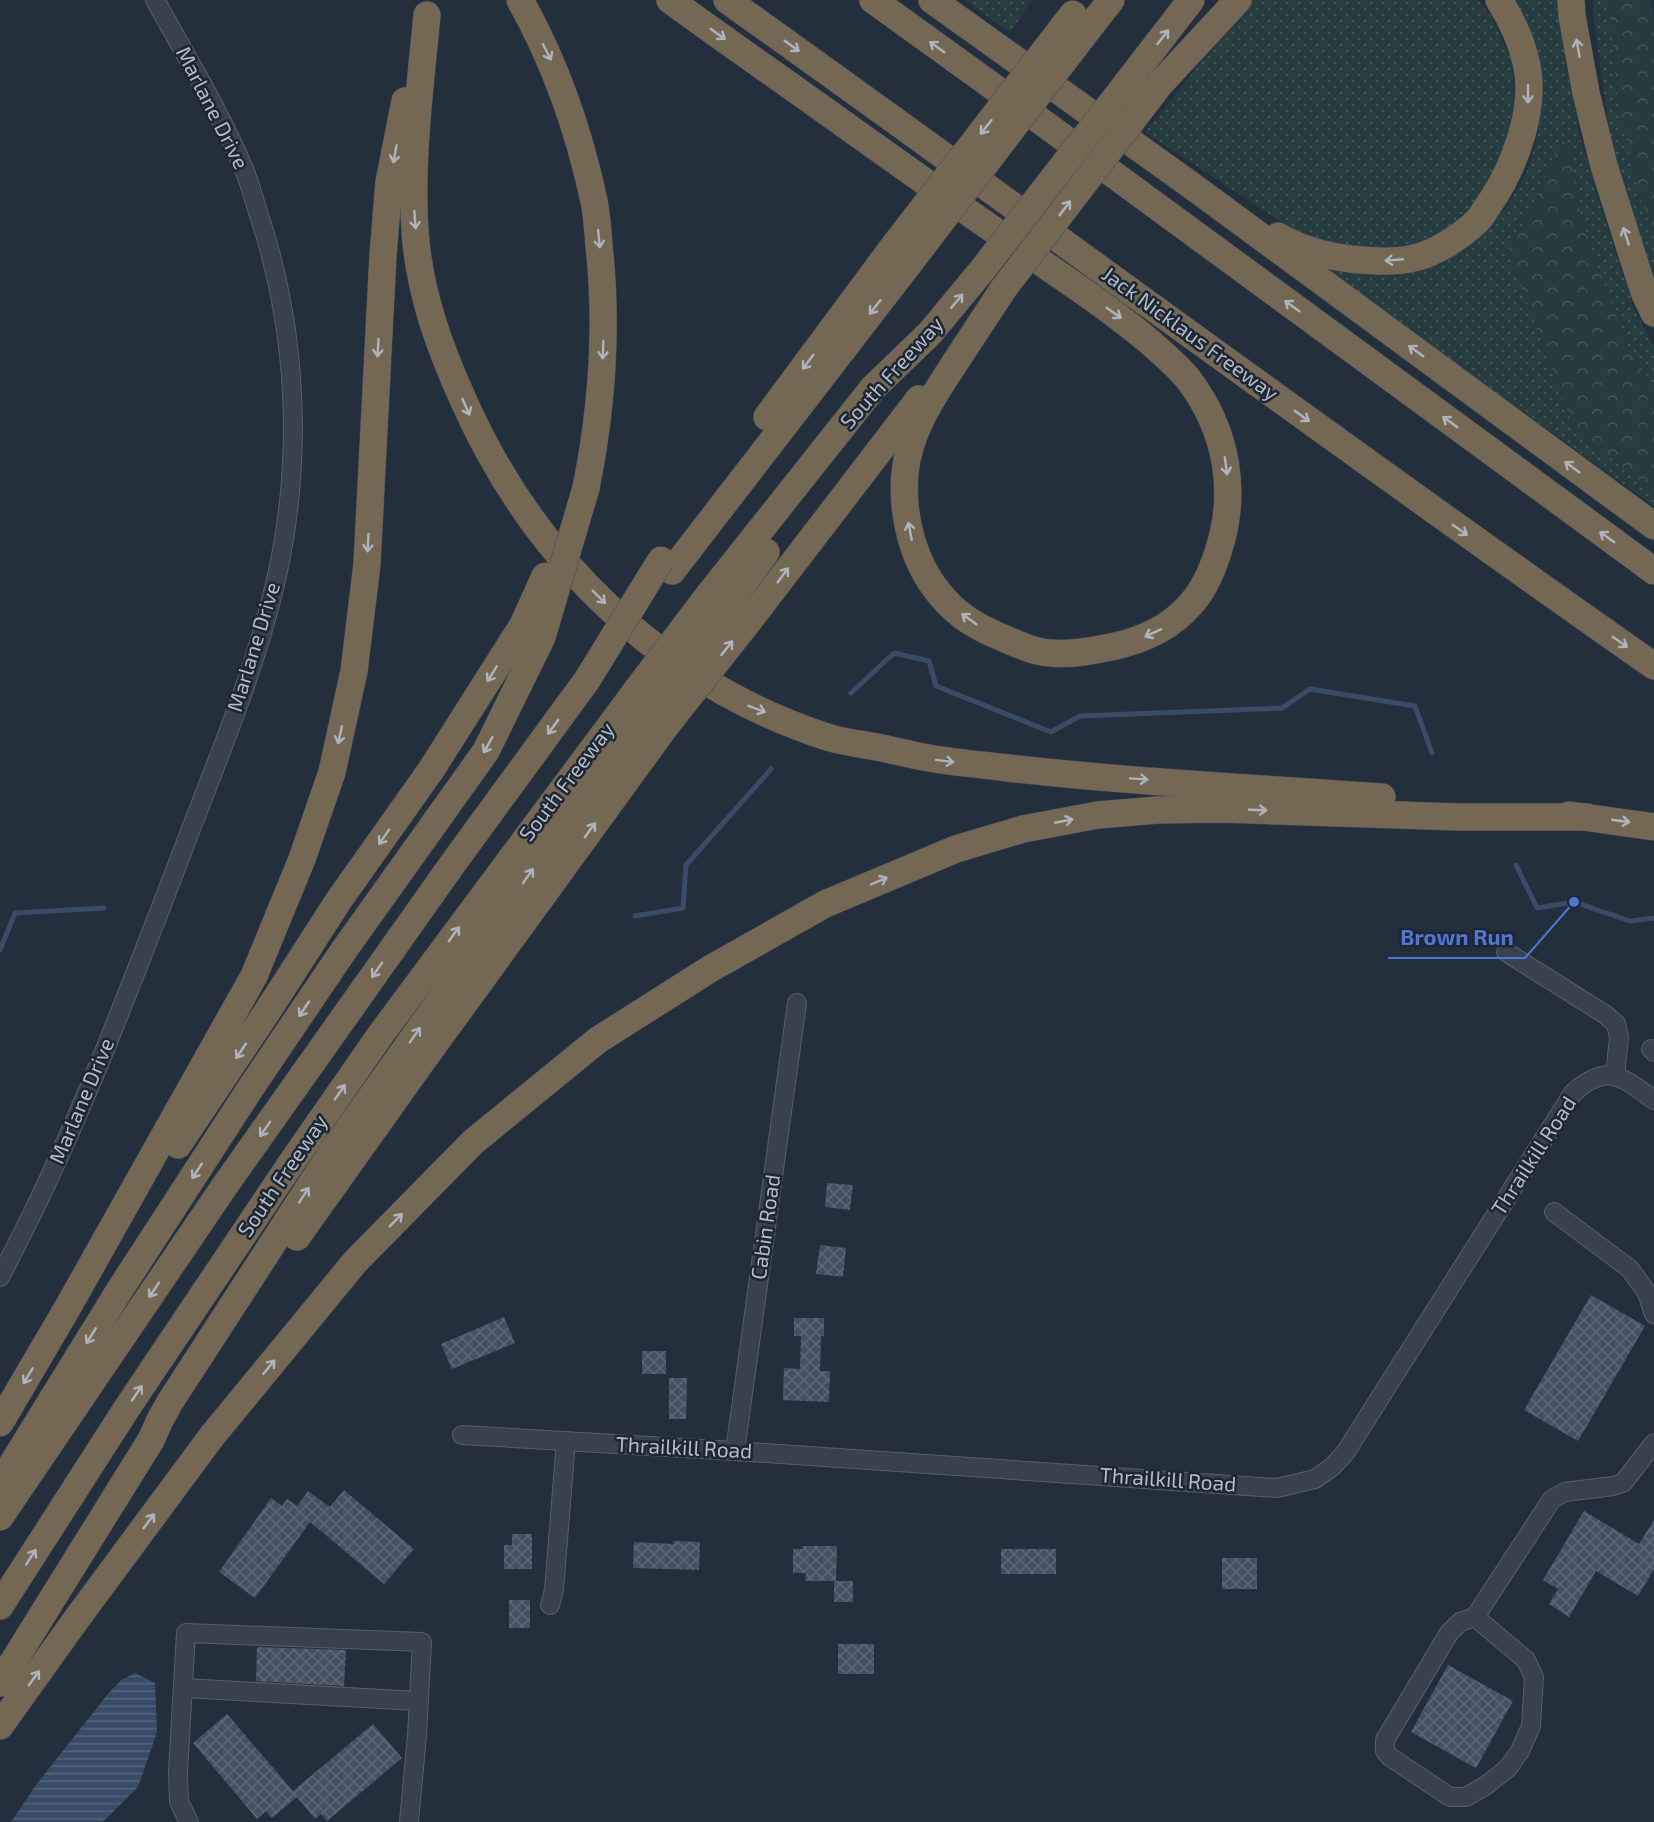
<svg xmlns="http://www.w3.org/2000/svg" width="1654" height="1822" viewBox="0 0 1654 1822" font-family="'Exo 2',sans-serif">
<style>
.grass{fill:url(#grass-dots)}
.forest{fill:url(#forest-crowns)}
.water{fill:url(#water-rules)}
.lines{fill:none;stroke-linecap:round;stroke-linejoin:round}
.stream{stroke:#394c67;stroke-width:5}
.building{fill:url(#building-cross-hatch)}
.minor-casing{stroke:#565f6c;stroke-width:20}
.highway-casing{stroke:#434c59;stroke-width:28}
.minor{stroke:#38414e;stroke-width:18}
.highway{stroke:#746855;stroke-width:27}
.highway-bridge-casing{stroke:#434c59;stroke-width:28;stroke-linecap:butt}
.highway-bridge{stroke:#746855;stroke-width:27}
.oneway{stroke:#aeb4bd}
.labels{text-anchor:middle;stroke-width:5;stroke-linejoin:round;paint-order:stroke}
.street-label{font-size:21px;fill:#b4bcc9;stroke:#1d2633}
.leader{fill:none;stroke:#5274d3;stroke-width:2}
.callout-dot{fill:#5274d3;stroke:#1d2633;stroke-width:2}
.callout-label{font-size:22px;text-anchor:middle;font-weight:bold;fill:#5274d3;stroke:#1d2633;stroke-width:5;stroke-linejoin:round;paint-order:stroke}
</style>
<defs>
<pattern id="grass-dots" width="8" height="8" patternUnits="userSpaceOnUse" patternTransform="scale(1.5)"><rect width="8" height="8" fill="#263c3f"/><path d="M2 2h.1M6 6h.1" fill="none" stroke="#435659" stroke-width="1.8" stroke-linecap="round"/></pattern>
<pattern id="forest-crowns" width="20" height="18" patternUnits="userSpaceOnUse" patternTransform="scale(1.5)"><rect width="20" height="18" fill="#263c3f"/><path d="M2 6a3 3 0 1 1 6 0M12 15a3 3 0 1 1 6 0" fill="none" stroke="#435659"/></pattern>
<pattern id="water-rules" width="6" height="5" patternUnits="userSpaceOnUse" patternTransform="scale(1.5)"><rect width="6" height="5" fill="#394c67"/><path d="M0 2.5h6" fill="none" stroke="#53647b"/></pattern>
<pattern id="building-cross-hatch" width="8" height="8" patternUnits="userSpaceOnUse" patternTransform="scale(1.5)"><rect width="8" height="8" fill="#455162"/><path d="M0 0l8 8M0 8l8-8" fill="none" stroke="#5d6877"/></pattern>
</defs>
<rect width="100%" height="100%" fill="#242f3e"/>
<g class="grass">
<path d="M965 0H1032L1010 33Z"/>
<path d="M1251 0H1478L1492 17 1512 62 1514 94 1510 140 1501 162 1476 202 1441 233 1415 243 1382 251 1354 253 1299 234 1145 132Z"/>
<path d="M1508 0H1559L1567 68 1579 133 1600 204 1633 306 1654 347V388L1625 341 1582 222 1567 143 1560 141 1531 210 1508 250 1575 432 1654 490V506L1327 271 1329 267 1485 231 1509 204 1528 169 1536 142 1540 118V89Z"/>
<path d="M1593 0H1608L1618 104 1638 191 1654 237V273L1639 239 1610 136 1594 20Z"/>
</g>
<g class="forest">
<path d="M1608 0H1651L1654 17V237L1638 191 1618 104Z"/>
<path d="M1560 140 1568 143 1582 222 1625 341 1654 388V490L1575 432 1508 250 1531 210Z"/>
</g>
<path class="water" d="M135 1673 155 1683 157 1732 138 1787 103 1822H11L36 1785 107 1695 121 1680Z"/>
<g class="lines">
<g class="stream">
<path d="M851 693 894 653 929 661 936 686 1051 732 1080 716 1282 708 1310 689 1415 706 1432 753"/>
<path d="M1516 865 1537 908 1574 902 1630 921 1654 918"/>
<path d="M635 916 683 908 686 865 771 769"/>
<path d="M0 950 15 913 104 908"/>
</g>
</g>
<g class="building">
<path d="M827 1183 853 1185 850 1210 825 1207Z"/>
<path d="M820 1245 846 1248 843 1277 816 1274Z"/>
<path d="M1591 1295 1645 1326 1578 1441 1524 1410Z"/>
<path d="M504 1317 515 1343 452 1369 441 1344Z"/>
<path d="M794 1318H824V1336H821L820 1371H830L829 1402 783 1400 784 1368 800 1369 801 1336H794Z"/>
<rect x="642" y="1351" width="24" height="23"/>
<path d="M669 1378H687L686 1419H669Z"/>
<path d="M344 1490 414 1549 384 1584 310 1522 255 1598 219 1572 271 1498 282 1506 287 1499 297 1506 308 1491 330 1507Z"/>
<path d="M1584 1511 1639 1544 1654 1520V1569L1638 1596 1596 1571 1569 1617 1549 1604 1558 1589 1543 1580Z"/>
<path d="M512 1534H532V1569H504V1545H512Z"/>
<path d="M673 1541 700 1542 699 1570 633 1568 634 1542 673 1544Z"/>
<path d="M803 1546H837L836 1581H805L806 1573H793V1549H803Z"/>
<rect x="1001" y="1549" width="55" height="25"/>
<rect x="1222" y="1558" width="35" height="31"/>
<rect x="834" y="1581" width="19" height="21"/>
<rect x="509" y="1600" width="21" height="28"/>
<rect x="838" y="1644" width="36" height="30"/>
<path d="M257 1647 346 1650 344 1686 256 1681Z"/>
<path d="M1448 1665 1513 1701 1476 1768 1411 1732Z"/>
<path d="M227 1714 293 1791 373 1724 402 1758 327 1821 321 1814 315 1819 297 1797 272 1818 266 1811 257 1819 193 1743Z"/>
</g>
<g class="lines">
<defs>
<g id="minor">
<path d="M1506 952 1606 1015 1616 1024 1619 1037 1615 1076"/>
<path d="M1651 1049 1654 1052"/>
<path d="M1554 1212 1630 1269 1647 1293 1654 1314"/>
<path d="M0 1277C71 1144 124 1003 178 863 209 780 245 697 268 612 304 482 301 343 259 215 254 200 250 184 244 169 219 110 186 56 155 0"/>
<path d="M462 1435 735 1451 1277 1488 1315 1479 1332 1467 1345 1453 1573 1093C1607 1062 1622 1077 1654 1100"/>
<path d="M735 1451 797 1003"/>
<path d="M550 1605 554 1590 566 1441"/>
<path d="M1475 1617 1526 1660 1534 1677 1531 1726 1520 1751 1508 1768 1485 1786 1466 1797H1450L1390 1757 1385 1751V1740L1449 1633 1460 1622 1475 1617 1552 1499 1565 1492 1613 1486 1623 1483 1654 1443"/>
<path d="M184 1688 418 1701"/>
<path d="M189 1822 179 1802 178 1771 186 1633 422 1642 417 1735 409 1822"/>
</g>
<g id="highway">
<path d="M520 0C555 62 579 131 594 201 597 216 598 232 599 246 608 327 602 408 586 488"/>
<path d="M670 0C715 33 761 65 806 97 872 144 937 191 1004 237 1053 271 1105 304 1151 343 1164 355 1178 366 1189 380 1227 431 1238 492 1218 552 1212 571 1204 590 1190 605 1170 628 1140 641 1111 647 1092 651 1071 655 1051 653 1034 652 1017 644 1001 637 981 629 959 616 945 600 914 567 901 517 905 473 909 429 935 394 958 358 974 334 989 311 1004 288"/>
<path d="M727 0C1037 221 1342 448 1654 666"/>
<path d="M873 0 1038 119 1654 571"/>
<path d="M932 0 1188 183 1654 526"/>
<path d="M1571 0 1572 16 1586 93 1604 166 1644 292 1654 313"/>
<path d="M427 15C420 90 409 167 416 243 422 298 439 346 462 397 532 557 659 682 827 737 843 742 861 744 877 747 896 751 915 756 935 759 959 763 984 765 1008 768 1132 782 1257 788 1382 797"/>
<path d="M1089 28 1111 0"/>
<path d="M1134 74 1191 0"/>
<path d="M1160 84 1238 0"/>
<path d="M1278 236C1300 249 1326 256 1351 259 1371 261 1394 263 1414 258 1436 253 1460 237 1476 222 1482 217 1485 209 1490 203 1515 166 1537 107 1526 62 1521 39 1511 19 1499 0"/>
<path d="M767 417 893 247"/>
<path d="M672 571 911 261"/>
<path d="M708 596 873 388 930 333 983 269"/>
<path d="M726 607 766 552"/>
<path d="M748 622 919 399"/>
<path d="M1569 815 1654 827"/>
<path d="M178 1145 265 1015 339 900 431 770 523 625"/>
<path d="M297 1237 423 1060 665 727"/>
<path d="M0 1423 68 1307 254 976 302 859 332 772 354 671 367 564 383 255 389 182 405 101"/>
<path d="M0 1484 119 1291 250 1089 344 950 486 751 542 637"/>
<path d="M0 1517 226 1184 454 862 587 680"/>
<path d="M0 1606 127 1408 292 1162 381 1034 633 695"/>
<path d="M0 1683 151 1440 160 1420 170 1402 330 1155 650 705"/>
<path d="M0 1726 78 1617 212 1436 355 1262 473 1142 598 1040 710 969 825 904 956 849 1023 829 1098 815 1158 810 1222 809 1458 817H1587"/>
</g>
</defs>
<use href="#minor" class="minor-casing"/>
<use href="#highway" class="highway-casing"/>
<use href="#minor" class="minor"/>
<use href="#highway" class="highway"/>
<defs>
<g id="highway-bridge">
<path d="M893 247 1073 14"/>
<path d="M911 261 1089 28"/>
<path d="M983 269 1134 74"/>
<path d="M1004 288 1160 84"/>
<path d="M523 625 545 576"/>
<path d="M542 637 586 488"/>
<path d="M587 680 661 560"/>
<path d="M633 695 708 596"/>
<path d="M650 705 726 607"/>
<path d="M665 727 748 622"/>
</g>
</defs>
<use href="#highway-bridge" class="highway-bridge-casing"/>
<use href="#highway-bridge" class="highway-bridge"/>
</g>
<defs><path id="oneway-shaft" d="M-6 0H5M1.5-3L5.5 0L1.5 3" fill="none" stroke-width="1.6" stroke-linecap="round" stroke-linejoin="round" transform="scale(1.5)"/></defs>
<g class="oneway">
<use href="#oneway-shaft" transform="translate(718 34) rotate(36)"/>
<use href="#oneway-shaft" transform="translate(1163 37) rotate(-52)"/>
<use href="#oneway-shaft" transform="translate(792 46) rotate(36)"/>
<use href="#oneway-shaft" transform="translate(937 47) rotate(-144)"/>
<use href="#oneway-shaft" transform="translate(1578 48) rotate(-100)"/>
<use href="#oneway-shaft" transform="translate(547 52) rotate(63)"/>
<use href="#oneway-shaft" transform="translate(1528 94) rotate(90)"/>
<use href="#oneway-shaft" transform="translate(986 127) rotate(128)"/>
<use href="#oneway-shaft" transform="translate(395 154) rotate(100)"/>
<use href="#oneway-shaft" transform="translate(1065 208) rotate(-53)"/>
<use href="#oneway-shaft" transform="translate(415 220) rotate(86)"/>
<use href="#oneway-shaft" transform="translate(1626 236) rotate(-108)"/>
<use href="#oneway-shaft" transform="translate(599 239) rotate(84)"/>
<use href="#oneway-shaft" transform="translate(1394 260) rotate(175)"/>
<use href="#oneway-shaft" transform="translate(957 301) rotate(-50)"/>
<use href="#oneway-shaft" transform="translate(1292 306) rotate(-144)"/>
<use href="#oneway-shaft" transform="translate(875 307) rotate(128)"/>
<use href="#oneway-shaft" transform="translate(1114 313) rotate(35)"/>
<use href="#oneway-shaft" transform="translate(378 348) rotate(93)"/>
<use href="#oneway-shaft" transform="translate(603 350) rotate(92)"/>
<use href="#oneway-shaft" transform="translate(1416 351) rotate(-144)"/>
<use href="#oneway-shaft" transform="translate(808 362) rotate(127)"/>
<use href="#oneway-shaft" transform="translate(466 407) rotate(66)"/>
<use href="#oneway-shaft" transform="translate(1302 416) rotate(36)"/>
<use href="#oneway-shaft" transform="translate(1450 422) rotate(-144)"/>
<use href="#oneway-shaft" transform="translate(1226 466) rotate(82)"/>
<use href="#oneway-shaft" transform="translate(1572 467) rotate(-144)"/>
<use href="#oneway-shaft" transform="translate(1460 530) rotate(35)"/>
<use href="#oneway-shaft" transform="translate(910 531) rotate(-101)"/>
<use href="#oneway-shaft" transform="translate(1607 537) rotate(-144)"/>
<use href="#oneway-shaft" transform="translate(368 543) rotate(93)"/>
<use href="#oneway-shaft" transform="translate(783 575) rotate(-53)"/>
<use href="#oneway-shaft" transform="translate(599 597) rotate(45)"/>
<use href="#oneway-shaft" transform="translate(969 619) rotate(-144)"/>
<use href="#oneway-shaft" transform="translate(1153 633) rotate(155)"/>
<use href="#oneway-shaft" transform="translate(1620 642) rotate(35)"/>
<use href="#oneway-shaft" transform="translate(727 648) rotate(-52)"/>
<use href="#oneway-shaft" transform="translate(492 674) rotate(122)"/>
<use href="#oneway-shaft" transform="translate(757 709) rotate(21)"/>
<use href="#oneway-shaft" transform="translate(553 727) rotate(126)"/>
<use href="#oneway-shaft" transform="translate(340 735) rotate(103)"/>
<use href="#oneway-shaft" transform="translate(488 745) rotate(119)"/>
<use href="#oneway-shaft" transform="translate(945 761) rotate(7)"/>
<use href="#oneway-shaft" transform="translate(1139 779) rotate(4)"/>
<use href="#oneway-shaft" transform="translate(1258 810) rotate(2)"/>
<use href="#oneway-shaft" transform="translate(1064 821) rotate(-11)"/>
<use href="#oneway-shaft" transform="translate(1621 821) rotate(8)"/>
<use href="#oneway-shaft" transform="translate(590 830) rotate(-54)"/>
<use href="#oneway-shaft" transform="translate(384 837) rotate(125)"/>
<use href="#oneway-shaft" transform="translate(528 876) rotate(-55)"/>
<use href="#oneway-shaft" transform="translate(879 881) rotate(-23)"/>
<use href="#oneway-shaft" transform="translate(454 934) rotate(-54)"/>
<use href="#oneway-shaft" transform="translate(377 970) rotate(125)"/>
<use href="#oneway-shaft" transform="translate(304 1009) rotate(124)"/>
<use href="#oneway-shaft" transform="translate(415 1035) rotate(-55)"/>
<use href="#oneway-shaft" transform="translate(241 1051) rotate(124)"/>
<use href="#oneway-shaft" transform="translate(340 1092) rotate(-55)"/>
<use href="#oneway-shaft" transform="translate(265 1129) rotate(125)"/>
<use href="#oneway-shaft" transform="translate(197 1171) rotate(123)"/>
<use href="#oneway-shaft" transform="translate(304 1195) rotate(-57)"/>
<use href="#oneway-shaft" transform="translate(396 1220) rotate(-45)"/>
<use href="#oneway-shaft" transform="translate(154 1290) rotate(124)"/>
<use href="#oneway-shaft" transform="translate(91 1336) rotate(122)"/>
<use href="#oneway-shaft" transform="translate(269 1367) rotate(-51)"/>
<use href="#oneway-shaft" transform="translate(28 1376) rotate(121)"/>
<use href="#oneway-shaft" transform="translate(137 1393) rotate(-56)"/>
<use href="#oneway-shaft" transform="translate(149 1521) rotate(-53)"/>
<use href="#oneway-shaft" transform="translate(31 1557) rotate(-57)"/>
<use href="#oneway-shaft" transform="translate(34 1678) rotate(-54)"/>
</g>
<g class="labels">
<g class="street-label">
<text transform="translate(212 108) rotate(63)" y="7">Marlane Drive</text>
<text transform="translate(1190 334) rotate(36)" y="7">Jack Nicklaus Freeway</text>
<text transform="translate(892 373) rotate(-48)" y="7">South Freeway</text>
<text transform="translate(254 647) rotate(-73)" y="7">Marlane Drive</text>
<text transform="translate(567 782) rotate(-53)" y="7">South Freeway</text>
<text transform="translate(82 1101) rotate(-67)" y="7">Marlane Drive</text>
<text transform="translate(1534 1156) rotate(-57)" y="7">Thrailkill Road</text>
<text transform="translate(283 1176) rotate(-56)" y="7">South Freeway</text>
<text transform="translate(766 1227) rotate(-82)" y="7">Cabin Road</text>
<text transform="translate(684 1448) rotate(3)" y="7">Thrailkill Road</text>
<text transform="translate(1168 1480) rotate(4)" y="7">Thrailkill Road</text>
</g>
</g>
<path class="leader" d="M1574 902L1525 958H1388"/>
<circle class="callout-dot" cx="1574" cy="902" r="6"/>
<g class="callout-label">
<text x="1457" y="945">Brown Run</text>
</g>
</svg>
